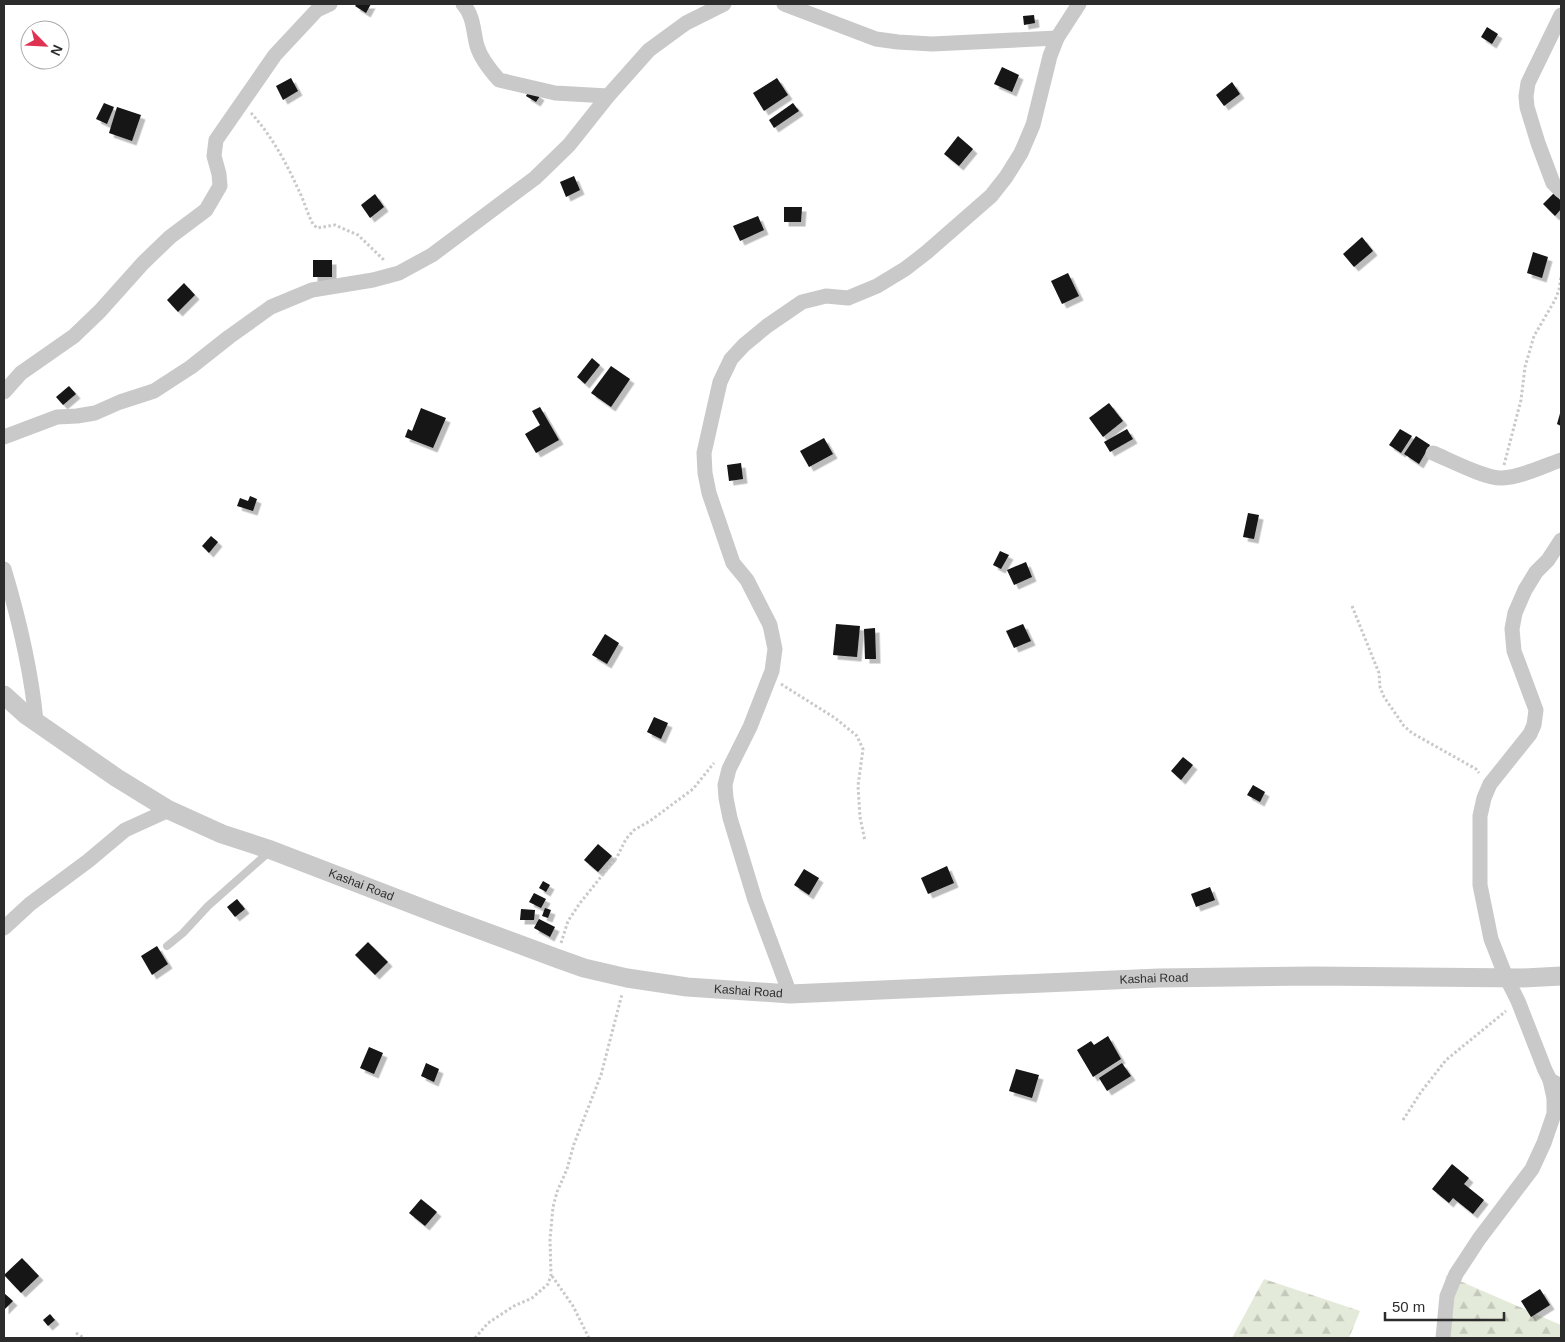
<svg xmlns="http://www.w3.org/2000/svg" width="1565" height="1342" viewBox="0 0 1565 1342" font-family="Helvetica,sans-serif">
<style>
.forest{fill:url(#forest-firs)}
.building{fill:#131313;filter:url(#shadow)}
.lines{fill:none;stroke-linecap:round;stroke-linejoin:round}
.path{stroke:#c9c9c9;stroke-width:3;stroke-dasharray:2.5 2.5;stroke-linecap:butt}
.service{stroke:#c9c9c9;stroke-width:8}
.minor{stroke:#c9c9c9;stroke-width:15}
.tertiary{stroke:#c9c9c9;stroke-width:19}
.labels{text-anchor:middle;stroke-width:5;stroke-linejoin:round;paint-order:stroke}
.street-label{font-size:12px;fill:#2c2c2c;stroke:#fff}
</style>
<defs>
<pattern id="forest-firs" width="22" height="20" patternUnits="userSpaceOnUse" patternTransform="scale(1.25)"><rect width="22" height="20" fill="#e4eada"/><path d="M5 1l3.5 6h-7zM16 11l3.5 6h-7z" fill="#c4c9bb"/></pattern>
<filter id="shadow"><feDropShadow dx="4.5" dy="4.5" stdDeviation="0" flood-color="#0004"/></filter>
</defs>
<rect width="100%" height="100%" fill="#fff"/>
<g class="forest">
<path d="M1446 1275 1561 1325V1338H1440Z"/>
<path d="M1264 1279 1360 1311 1349 1338H1232Z"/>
</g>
<g class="building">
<path d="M357 4H371L366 13 355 6Z"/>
<path d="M1034 15 1035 23 1024 25 1023 16Z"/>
<path d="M1487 27 1498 34 1492 44 1481 37Z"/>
<path d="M1002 67 1019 75 1012 92 994 84Z"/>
<path d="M291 78 298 91 283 100 276 86Z"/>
<path d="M777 78 788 95 764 111 753 93Z"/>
<path d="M1232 82 1240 94 1224 106 1216 95Z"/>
<path d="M530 89 540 96 536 102 526 96Z"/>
<path d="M104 103 114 107 107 124 96 119Z"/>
<path d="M793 103 799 111 774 128 769 120Z"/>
<path d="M117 107 141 115 132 141 109 133Z"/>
<path d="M958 136 973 149 959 166 944 154Z"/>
<path d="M574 176 580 190 566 197 560 182Z"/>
<path d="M1554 193 1561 201V209L1555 216 1543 204Z"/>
<path d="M375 194 384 207 370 218 361 205Z"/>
<path d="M784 207H802L801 222H784Z"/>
<path d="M758 216 764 230 740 241 733 226Z"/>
<path d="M1362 237 1373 251 1354 267 1343 254Z"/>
<path d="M1533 252 1548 257 1542 278 1527 273Z"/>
<rect x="313" y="260" width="19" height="17"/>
<path d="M1068 273 1079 296 1062 304 1051 281Z"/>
<path d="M184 283 195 295 178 312 167 300Z"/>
<path d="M592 358 600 365 585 384 577 377Z"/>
<path d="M611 366 630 379 611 407 591 393Z"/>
<path d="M69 386 76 394 63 405 56 397Z"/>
<path d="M1109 403 1123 421 1103 437 1089 418Z"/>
<path d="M540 407 559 440 536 453 525 434 540 425 532 411Z"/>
<path d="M421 408 446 418 433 448 405 437 408 429 412 431Z"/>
<path d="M1561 410V426L1557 424Z"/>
<path d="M1127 429 1133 439 1110 452 1104 442Z"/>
<path d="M1400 429 1412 436 1401 453 1389 445Z"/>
<path d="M1416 436 1430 445 1419 464 1404 454Z"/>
<path d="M824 438 833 454 809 467 800 451Z"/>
<path d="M741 463 743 479 729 481 727 465Z"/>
<path d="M250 496 257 499 253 511 237 506 240 498 248 501Z"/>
<path d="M1248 513 1259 515 1254 539 1243 537Z"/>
<path d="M211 536 218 542 209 553 202 546Z"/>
<path d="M1000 551 1009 555 1001 569 993 565Z"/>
<path d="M1026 562 1032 577 1014 585 1007 570Z"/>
<path d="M836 624 860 626 857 657 833 655Z"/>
<path d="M1023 624 1031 641 1014 648 1006 631Z"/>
<path d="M875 628 876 659H865L864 629Z"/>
<path d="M605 634 619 643 607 664 592 655Z"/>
<path d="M654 717 668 723 661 739 647 732Z"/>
<path d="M1183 757 1193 765 1181 780 1171 771Z"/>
<path d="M1253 785 1265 792 1260 802 1247 795Z"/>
<path d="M598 844 612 856 598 872 584 860Z"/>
<path d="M947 866 954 883 928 894 921 878Z"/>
<path d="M804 869 819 878 809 895 794 885Z"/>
<path d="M543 881 550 885 546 892 539 888Z"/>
<path d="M1210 887 1215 900 1196 907 1191 894Z"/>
<path d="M534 893 546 899 541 908 529 902Z"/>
<path d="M237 899 245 909 235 917 227 907Z"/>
<path d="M545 908 551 910 548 918 542 916Z"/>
<path d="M521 909 535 910 534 920H520Z"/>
<path d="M539 919 555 927 550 937 534 928Z"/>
<path d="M368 942 388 962 375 975 355 955Z"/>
<path d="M157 946 168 964 152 975 141 956Z"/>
<path d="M1108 1036 1121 1059 1093 1077 1077 1050 1091 1041 1094 1045Z"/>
<path d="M369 1047 383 1053 374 1074 360 1068Z"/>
<path d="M426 1063 439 1069 434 1082 421 1076Z"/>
<path d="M1122 1063 1131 1076 1107 1091 1099 1078Z"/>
<path d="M1016 1069 1039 1075 1032 1098 1009 1091Z"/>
<path d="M1452 1164 1469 1178 1464 1184 1484 1200 1473 1214 1453 1198 1449 1203 1432 1189Z"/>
<path d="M421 1199 437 1212 425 1226 409 1213Z"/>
<path d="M22 1258 39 1276 21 1293 4 1275Z"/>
<path d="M1540 1289 1550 1305 1531 1317 1521 1301Z"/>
<path d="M4 1293 13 1301 4 1310Z"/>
<path d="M50 1314 55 1320 48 1326 43 1320Z"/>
</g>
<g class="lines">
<g class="path">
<path d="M251 113C271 135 286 162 298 189 304 200 307 213 313 224L317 228 335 225 358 235 385 261"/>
<path d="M1504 465 1521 400 1525 367 1534 336 1555 300 1559 290 1561 276"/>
<path d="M1352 606 1379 673 1380 687 1384 697 1404 726 1412 733 1476 769 1479 773"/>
<path d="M781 684 835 718 857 736 863 749 858 786 860 817 865 841"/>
<path d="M561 943 568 921 580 903 617 857 626 839 634 830 650 821 693 789 714 763"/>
<path d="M1403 1120 1421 1092 1446 1060 1506 1011"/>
<path d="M552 1276 573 1306 589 1338"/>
<path d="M76 1333 84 1338"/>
<path d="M475 1338 488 1323 514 1306 532 1298 548 1284 551 1275 550 1239 553 1207 557 1192 567 1169 574 1144 601 1075 622 994"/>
</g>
<path class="service" d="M167 946 183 933 208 906 269 852"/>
<g class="minor">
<path d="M463 4C474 16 473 31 477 46 481 59 490 70 499 80L555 93 608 96"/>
<path d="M784 4 876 39 898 42 932 44 1057 38"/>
<path d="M1561 15 1528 83 1526 96 1527 107 1538 143 1553 183 1561 191"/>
<path d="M4 392 21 373 74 336 100 311 143 263 170 237 206 210 220 186 219 174 214 156 216 140 275 55 317 10 330 4"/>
<path d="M4 437 57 417 77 416 95 413 120 402 154 391 191 367 229 337 271 307 312 290 373 280 399 273 432 255 535 178 569 145 608 96 649 50 686 23 724 4"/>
<path d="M1433 453C1450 460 1486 479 1502 478 1522 477 1543 466 1561 460"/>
<path d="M1561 540 1548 560 1536 572 1525 590 1515 613 1512 629 1514 651 1536 710 1534 725 1530 734 1490 784 1484 798 1480 816V885L1491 939 1506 977 1518 1001 1545 1070 1550 1080 1561 1086"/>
<path d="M4 569C19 619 31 669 36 721"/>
<path d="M4 928 30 904 88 861 125 830 169 810"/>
<path d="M790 994 755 900 730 818 726 798 725 785 729 769 750 727 772 671 775 649 770 625 747 580 733 563 709 493 705 473 704 453 720 382 731 359 744 345 767 326 802 302 826 296 848 298 877 286 905 269 927 252 991 196 1006 177 1021 153 1033 125 1050 56 1057 38 1079 4"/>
<path d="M1443 1338 1447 1296 1456 1274 1479 1239 1532 1169 1544 1143 1554 1114V1098L1550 1080"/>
</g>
<path class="tertiary" id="s1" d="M4 695 26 715 117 778 169 810 222 834 271 850 448 918 556 958 584 968 627 978 687 987 790 994 1159 978 1313 976 1522 978 1561 976"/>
</g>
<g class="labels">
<g class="street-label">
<text dy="4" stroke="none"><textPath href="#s1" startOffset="408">Kashai Road</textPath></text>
<text dy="4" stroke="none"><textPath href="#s1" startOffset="1218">Kashai Road</textPath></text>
<text dy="4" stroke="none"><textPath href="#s1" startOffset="812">Kashai Road</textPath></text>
</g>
</g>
<rect width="1565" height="1342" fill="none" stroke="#2c2c2c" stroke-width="10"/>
<g transform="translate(45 45) rotate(114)"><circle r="24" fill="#ffffff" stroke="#ababab"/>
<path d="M0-4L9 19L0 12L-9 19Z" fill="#df3252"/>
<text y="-8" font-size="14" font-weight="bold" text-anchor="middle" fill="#2c2c2c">N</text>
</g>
<path d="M1385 1312v8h119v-8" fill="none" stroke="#2c2c2c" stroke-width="2.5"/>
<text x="1392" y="1312" font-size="15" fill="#2c2c2c" stroke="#ffffff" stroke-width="4" paint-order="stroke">50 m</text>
</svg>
